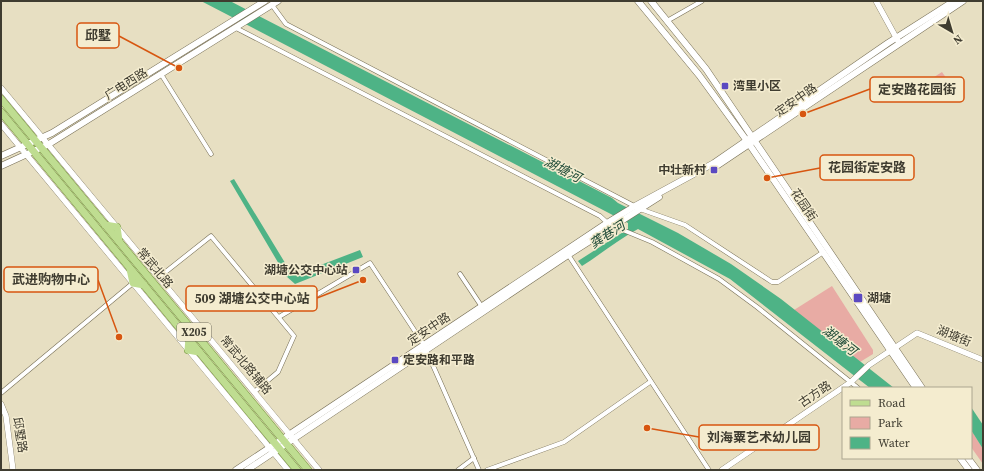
<svg xmlns="http://www.w3.org/2000/svg" width="984" height="471" viewBox="0 0 984 471" font-family="'Source Serif 4','Noto Sans SC',serif">
<style>
.green{fill:#e8aba4}
.water{fill:#4eb386}
.lines{fill:none;stroke-linecap:round;stroke-linejoin:round}
.minor-casing{stroke:#776f56;stroke-width:5}
.tertiary-casing{stroke:#776f56;stroke-width:6}
.secondary-casing{stroke:#776f56;stroke-width:7}
.primary-casing{stroke:#769640;stroke-width:8}
.minor{stroke:#fff;stroke-width:4}
.tertiary{stroke:#fff;stroke-width:5.5}
.secondary{stroke:#fff;stroke-width:6}
.primary{stroke:#bfdd91;stroke-width:7}
.poi-dot{fill:#5b49c1;stroke:#f4eccf;stroke-width:1.5}
.labels{text-anchor:middle;stroke-width:3;stroke-linejoin:round;paint-order:stroke}
.shield{fill:#f4eccf;stroke:#757160;stroke-width:1}
.shield-label{font-size:11px;font-weight:bold;fill:#3f3c30}
.street-label{font-size:12px;fill:#3f3c30;stroke:#f4eccf}
.poi-label{font-size:12px;font-weight:bold;fill:#3f3c30;stroke:#f4eccf;text-anchor:start}
.water-label{font-size:13px;font-style:italic;fill:#1f4a37;stroke:#f4eccf}
.leader{fill:none;stroke:#d75610;stroke-width:1.5}
.callout-dot{fill:#d75610;stroke:#f4eccf;stroke-width:1.5}
.callout{fill:#f4eccf;stroke:#d75610;stroke-width:1.5}
.callout-label{font-size:13px;text-anchor:middle;font-weight:bold;fill:#3f3c30}
</style>
<rect width="100%" height="100%" fill="#e7dfc2"/>
<g class="green">
<path d="M942 72 949 82 930 94 923 84Z"/>
<path d="M832 286 873 350V354L860 362 794 310Z"/>
<path d="M971 430 983 449V464L971 447Z"/>
</g>
<g class="water">
<path d="M201 1H230L612 198 618 203 678 233 731 264 781 299 894 388H870L730 279 638 229C619 239 601 254 582 266L578 261 628 229V223Z"/>
<path d="M234 179 290 271 297 274 360 250 363 257 295 284 286 276 230 181Z"/>
<path d="M971 407 983 425V449L971 430Z"/>
</g>
<g class="lines">
<defs>
<g id="minor">
<path d="M272 5 286 24 640 209 685 225 772 282H778L822 253"/>
<path d="M667 21 702 1"/>
<path d="M236 28 600 216 612 227 618 228 652 242 719 279 757 307 858 388"/>
<path d="M161 74 211 154"/>
<path d="M567 253 709 470"/>
<path d="M460 274 482 307"/>
<path d="M158 278 211 236 294 336 278 372 254 392"/>
<path d="M279 317 370 263 424 345 479 470"/>
<path d="M1 393 133 283"/>
<path d="M458 470 474 458"/>
<path d="M487 470 564 442 650 382"/>
</g>
<g id="tertiary">
<path d="M876 1 898 41"/>
<path d="M1 88 319 470"/>
<path d="M1 124 288 470"/>
<path d="M1 404 6 416 13 470"/>
<path d="M722 470 851 382 869 365 917 333 983 360"/>
</g>
<g id="secondary">
<path d="M638 1 699 75 747 141 916 388"/>
<path d="M651 1 706 69 922 388"/>
<path d="M1 156 52 133 265 1"/>
<path d="M718 165 963 1"/>
<path d="M1 166 49 144 278 1"/>
<path d="M960 458 969 470"/>
<path d="M968 458 977 470"/>
<path d="M236 470 607 223 635 206 714 163 888 43 954 1"/>
<path d="M247 470 568 255 659 197"/>
</g>
<g id="primary">
<path d="M1 99 308 470"/>
<path d="M1 112 297 470"/>
<path d="M105 225 117 227 119 241"/>
<path d="M130 269 133 283 144 285"/>
<path d="M189 339 188 350 199 352"/>
</g>
</defs>
<use href="#minor" class="minor-casing"/>
<use href="#tertiary" class="tertiary-casing"/>
<use href="#secondary" class="secondary-casing"/>
<use href="#primary" class="primary-casing"/>
<use href="#minor" class="minor"/>
<use href="#tertiary" class="tertiary"/>
<use href="#secondary" class="secondary"/>
<use href="#primary" class="primary"/>
</g>
<g class="poi-dot">
<rect x="721" y="82" width="8" height="8" rx="2"/>
<rect x="710" y="166" width="8" height="8" rx="2"/>
<rect x="352" y="266" width="8" height="8" rx="2"/>
<rect x="853" y="293" width="10" height="10" rx="2"/>
<rect x="391" y="356" width="8" height="8" rx="2"/>
</g>
<g class="labels">
<rect class="shield" x="177" y="323" width="34" height="18" rx="3"/>
<g class="shield-label">
<text x="194" y="336">X205</text>
</g>
<g class="street-label">
<text transform="translate(126 84) rotate(-32)" y="4">广电西路</text>
<text transform="translate(796 100) rotate(-35)" y="4">定安中路</text>
<text transform="translate(804 205) rotate(56)" y="4">花园街</text>
<text transform="translate(155 268) rotate(50)" y="4">常武北路</text>
<text transform="translate(429 329) rotate(-34)" y="4">定安中路</text>
<text transform="translate(954 336) rotate(22)" y="4">湖塘街</text>
<text transform="translate(246 365) rotate(50)" y="4">常武北路辅路</text>
<text transform="translate(815 394) rotate(-34)" y="4">古方路</text>
<text transform="translate(20 435) rotate(81)" y="4">邱墅路</text>
</g>
<g class="poi-label">
<text x="733" y="90">湾里小区</text>
<text x="706" y="174" text-anchor="end">中壮新村</text>
<text x="348" y="274" text-anchor="end">湖塘公交中心站</text>
<text x="867" y="302">湖塘</text>
<text x="403" y="364">定安路和平路</text>
</g>
<g class="water-label">
<text transform="translate(563 169) rotate(27)" y="5">湖塘河</text>
<text transform="translate(607 234) rotate(-33)" y="5">龚巷河</text>
<text transform="translate(840 340) rotate(38)" y="5">湖塘河</text>
</g>
</g>
<path class="leader" d="M179 68L119 36M803 114L870 89M767 178L820 168M119 337L98 280M363 280L317 298M647 428L699 437"/>
<g class="callout-dot">
<circle cx="179" cy="68" r="4"/>
<circle cx="803" cy="114" r="4"/>
<circle cx="767" cy="178" r="4"/>
<circle cx="119" cy="337" r="4"/>
<circle cx="363" cy="280" r="4"/>
<circle cx="647" cy="428" r="4"/>
</g>
<g class="callout">
<rect x="77" y="23" width="42" height="25" rx="4"/>
<rect x="870" y="77" width="94" height="25" rx="4"/>
<rect x="820" y="155" width="94" height="25" rx="4"/>
<rect x="4" y="267" width="94" height="25" rx="4"/>
<rect x="186" y="286" width="131" height="25" rx="4"/>
<rect x="699" y="425" width="120" height="25" rx="4"/>
</g>
<g class="callout-label">
<text x="98" y="40">邱墅</text>
<text x="917" y="94">定安路花园街</text>
<text x="867" y="172">花园街定安路</text>
<text x="51" y="284">武进购物中心</text>
<text x="252" y="303">509 湖塘公交中心站</text>
<text x="759" y="442">刘海粟艺术幼儿园</text>
</g>
<rect width="984" height="471" fill="none" stroke="#3f3c30" stroke-width="4"/>
<rect x="842" y="387" width="130" height="72" fill="#f4eccf" stroke="#aca68f"/>
<rect x="850" y="400" width="20" height="6" fill="#bfdd91" stroke="#aca68f"/>
<text x="878" y="407" font-size="12" fill="#3f3c30">Road</text>
<rect x="850" y="417" width="20" height="12" fill="#e8aba4" stroke="#aca68f"/>
<text x="878" y="427" font-size="12" fill="#3f3c30">Park</text>
<rect x="850" y="437" width="20" height="12" fill="#4eb386" stroke="#aca68f"/>
<text x="878" y="447" font-size="12" fill="#3f3c30">Water</text>
<g transform="translate(952 32) rotate(142)" stroke="#f4eccf" stroke-width="3" paint-order="stroke">
<path d="M0-3L7 15L0 10L-7 15Z" fill="#3f3c30"/>
<text y="-6" font-size="11" font-weight="bold" text-anchor="middle" fill="#3f3c30">N</text>
</g>
</svg>
